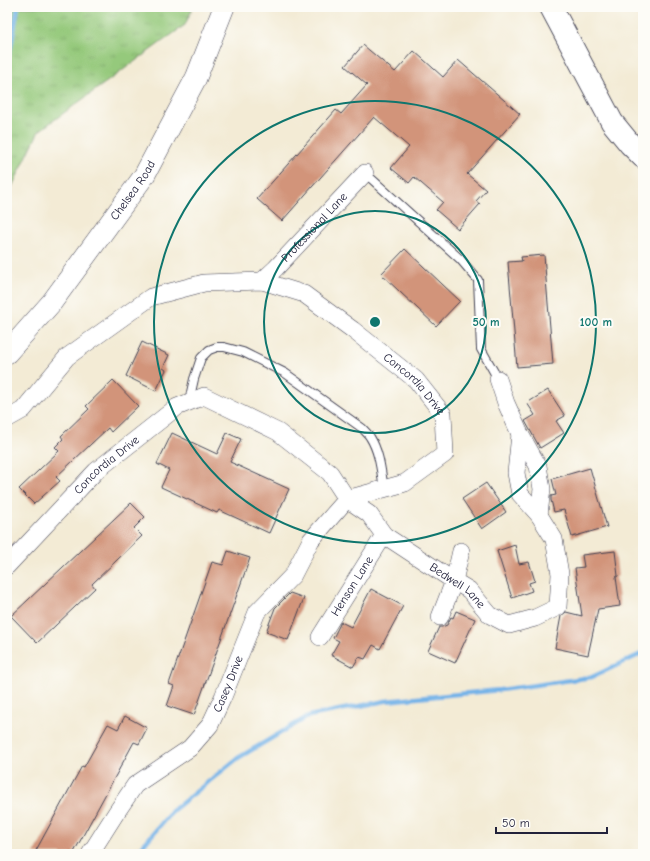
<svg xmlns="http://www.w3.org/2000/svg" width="650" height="861" viewBox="0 0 650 861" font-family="'Comic Neue',sans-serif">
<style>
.grass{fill:url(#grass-tufts);stroke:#5c765b}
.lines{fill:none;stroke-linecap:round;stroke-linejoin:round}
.stream{stroke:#75b3e8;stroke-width:4.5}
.building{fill:#d2947a}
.service-casing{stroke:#414052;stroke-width:10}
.minor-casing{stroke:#414052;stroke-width:18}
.tertiary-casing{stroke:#414052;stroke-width:22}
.secondary-casing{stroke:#414052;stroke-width:24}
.service{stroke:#fff;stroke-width:8}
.minor{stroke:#fff;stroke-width:17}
.tertiary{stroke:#fff;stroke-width:21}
.secondary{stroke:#fff;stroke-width:22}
.ring{fill:none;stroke:#0f766e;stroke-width:2}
.labels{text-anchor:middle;stroke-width:4;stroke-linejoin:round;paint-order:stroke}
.street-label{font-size:12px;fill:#22223b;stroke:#fdfcf7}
.centre{fill:#0f766e;stroke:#fdfcf7;stroke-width:2}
.ring-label{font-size:12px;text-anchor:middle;font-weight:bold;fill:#0f766e;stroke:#fdfcf7;stroke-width:4;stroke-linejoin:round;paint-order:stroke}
</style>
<defs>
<pattern id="grass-tufts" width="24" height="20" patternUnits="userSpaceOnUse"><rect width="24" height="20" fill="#95c97b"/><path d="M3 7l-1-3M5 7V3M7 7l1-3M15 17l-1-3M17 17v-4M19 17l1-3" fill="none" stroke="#80ac6b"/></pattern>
</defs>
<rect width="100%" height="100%" fill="#fdfcf7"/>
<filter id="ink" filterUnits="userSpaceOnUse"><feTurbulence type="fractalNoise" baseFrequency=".025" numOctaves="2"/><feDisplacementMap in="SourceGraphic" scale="8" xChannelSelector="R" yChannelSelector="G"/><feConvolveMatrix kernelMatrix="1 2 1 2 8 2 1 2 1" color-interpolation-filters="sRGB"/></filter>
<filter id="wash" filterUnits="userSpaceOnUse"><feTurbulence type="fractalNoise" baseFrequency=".012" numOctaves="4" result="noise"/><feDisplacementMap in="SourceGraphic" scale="16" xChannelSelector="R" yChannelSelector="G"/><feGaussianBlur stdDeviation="0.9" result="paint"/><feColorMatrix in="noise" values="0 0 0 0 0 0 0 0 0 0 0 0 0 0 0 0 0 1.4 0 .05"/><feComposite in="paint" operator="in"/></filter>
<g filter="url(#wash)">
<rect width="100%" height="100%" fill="#f3ebd5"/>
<path class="grass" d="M7 7H193L185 25 39 131 7 197Z"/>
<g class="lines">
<g class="stream">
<path d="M7 60 11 46 18 7"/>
<path d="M136 854 172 811 238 758 309 716 385 701 500 690 592 677 643 653"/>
</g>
</g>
<g id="blocks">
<g class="building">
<path d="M363 45 395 72 414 51 443 77 458 60 520 114 467 174 486 190 476 201 480 204 458 229 436 210 443 202 414 177 409 183 391 168 409 147 374 117 282 221 257 199 336 110 341 114 367 85 345 66Z"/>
<path d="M405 249 460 301 436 326 381 274Z"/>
<path d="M544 255 553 364 517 367 508 262 522 261 521 257Z"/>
<path d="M142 342 169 355 163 368 166 370 156 391 126 376Z"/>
<path d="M113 380 138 406 111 432 108 428 56 477 60 481 34 504 19 489 59 451 55 447 63 439 61 436 89 409 86 406Z"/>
<path d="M548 390 565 416 556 421 564 433 540 448 525 421 535 415 527 403Z"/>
<path d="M172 433 217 454 227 433 241 439 230 462 289 489 269 533 219 510 217 513 161 487 169 470 157 464Z"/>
<path d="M590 468 607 527 572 537 564 510 554 512 551 500V496L556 495 552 479Z"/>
<path d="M486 483 506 512 482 529 462 499Z"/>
<path d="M131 503 145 517 134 528 142 536 92 584 95 588 37 643 11 616Z"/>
<path d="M515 545 519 564 529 562 535 581 529 583 532 591 512 598 497 551Z"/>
<path d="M228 551 250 558 194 715 167 706 174 686 169 684 212 562 223 565Z"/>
<path d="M615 551 618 576 616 577 620 606 598 609 588 655 555 648 561 616 566 612 582 616 575 568 584 567 582 555Z"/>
<path d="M371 589 403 606 380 649 373 645 365 659 359 657 353 667 331 655 339 641 333 638 341 622 351 627Z"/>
<path d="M290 593 304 598 288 640 266 632 275 608Z"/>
<path d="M456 611 475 619 455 663 428 651 439 627H442L447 625 451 617 453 618Z"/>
<path d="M125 716 147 728 139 744 134 742 73 854H34L82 766 84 767 108 724 118 729Z"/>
</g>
</g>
</g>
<g filter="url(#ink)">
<use href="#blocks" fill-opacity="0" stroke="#414052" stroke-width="1"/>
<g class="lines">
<defs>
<g id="service">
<path d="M365 173 460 259 478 280 481 349 498 379"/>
<path d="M189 401 194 379 201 358 209 350 217 347H224L243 352 285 373 362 428C365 431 368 434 370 437 380 453 381 472 384 489"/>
</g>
<g id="minor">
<path id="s1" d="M262 281 276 268 365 173"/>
<path d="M498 379 506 403 520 434 538 466 542 489 539 515"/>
<path id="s2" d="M7 419 23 410 67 357 151 297 204 283 262 281 304 294 353 330 416 380 443 414 445 454 405 483 347 499"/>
<path id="s3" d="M7 566 96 471 177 407 204 396 278 432 330 473 347 499 369 514 384 535 454 581 469 590 490 615 509 625 535 618 558 607 560 574 554 539 539 515 520 494 516 473 520 434"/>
<path d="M440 617 454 581 461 551"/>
<path id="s4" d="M320 637 384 535"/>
<path id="s5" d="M90 854 116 813 135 785 190 748 210 725 223 697 257 612 293 575 311 540 347 499"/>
</g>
<g id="tertiary">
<path id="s6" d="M7 353 52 302 144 176 196 78 224 7"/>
</g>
<path id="secondary" d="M551 7 612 122 630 144 643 157"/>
</defs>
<use href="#service" class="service-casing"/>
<use href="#minor" class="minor-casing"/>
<use href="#tertiary" class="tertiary-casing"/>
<use href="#secondary" class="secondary-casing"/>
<use href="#service" class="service"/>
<use href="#minor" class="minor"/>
<use href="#tertiary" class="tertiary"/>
<use href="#secondary" class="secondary"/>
</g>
</g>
<g class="ring">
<circle cx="375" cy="322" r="111"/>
<circle cx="375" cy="322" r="221"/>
</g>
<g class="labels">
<g class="street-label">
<text dy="4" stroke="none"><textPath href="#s6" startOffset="206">Chelsea Road</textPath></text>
<text dy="4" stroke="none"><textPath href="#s1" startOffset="75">Professional Lane</textPath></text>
<text dy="4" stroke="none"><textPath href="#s2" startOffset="490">Concordia Drive</textPath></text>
<text dy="4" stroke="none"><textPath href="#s3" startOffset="142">Concordia Drive</textPath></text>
<text dy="4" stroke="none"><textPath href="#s4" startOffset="60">Henson Lane</textPath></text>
<text dy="4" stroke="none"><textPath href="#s3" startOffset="584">Bedwell Lane</textPath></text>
<text dy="4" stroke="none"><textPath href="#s5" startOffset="224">Casey Drive</textPath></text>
</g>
</g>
<circle cx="375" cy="322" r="6" class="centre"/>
<g class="ring-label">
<text x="486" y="326">50 m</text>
<text x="596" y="326">100 m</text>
</g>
<rect width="650" height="861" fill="none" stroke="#fdfcf7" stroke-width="24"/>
<path d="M496 827v6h111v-6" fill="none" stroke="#22223b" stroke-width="2"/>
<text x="502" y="827" font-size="12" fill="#22223b" stroke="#fdfcf7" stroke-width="3" paint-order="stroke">50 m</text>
</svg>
